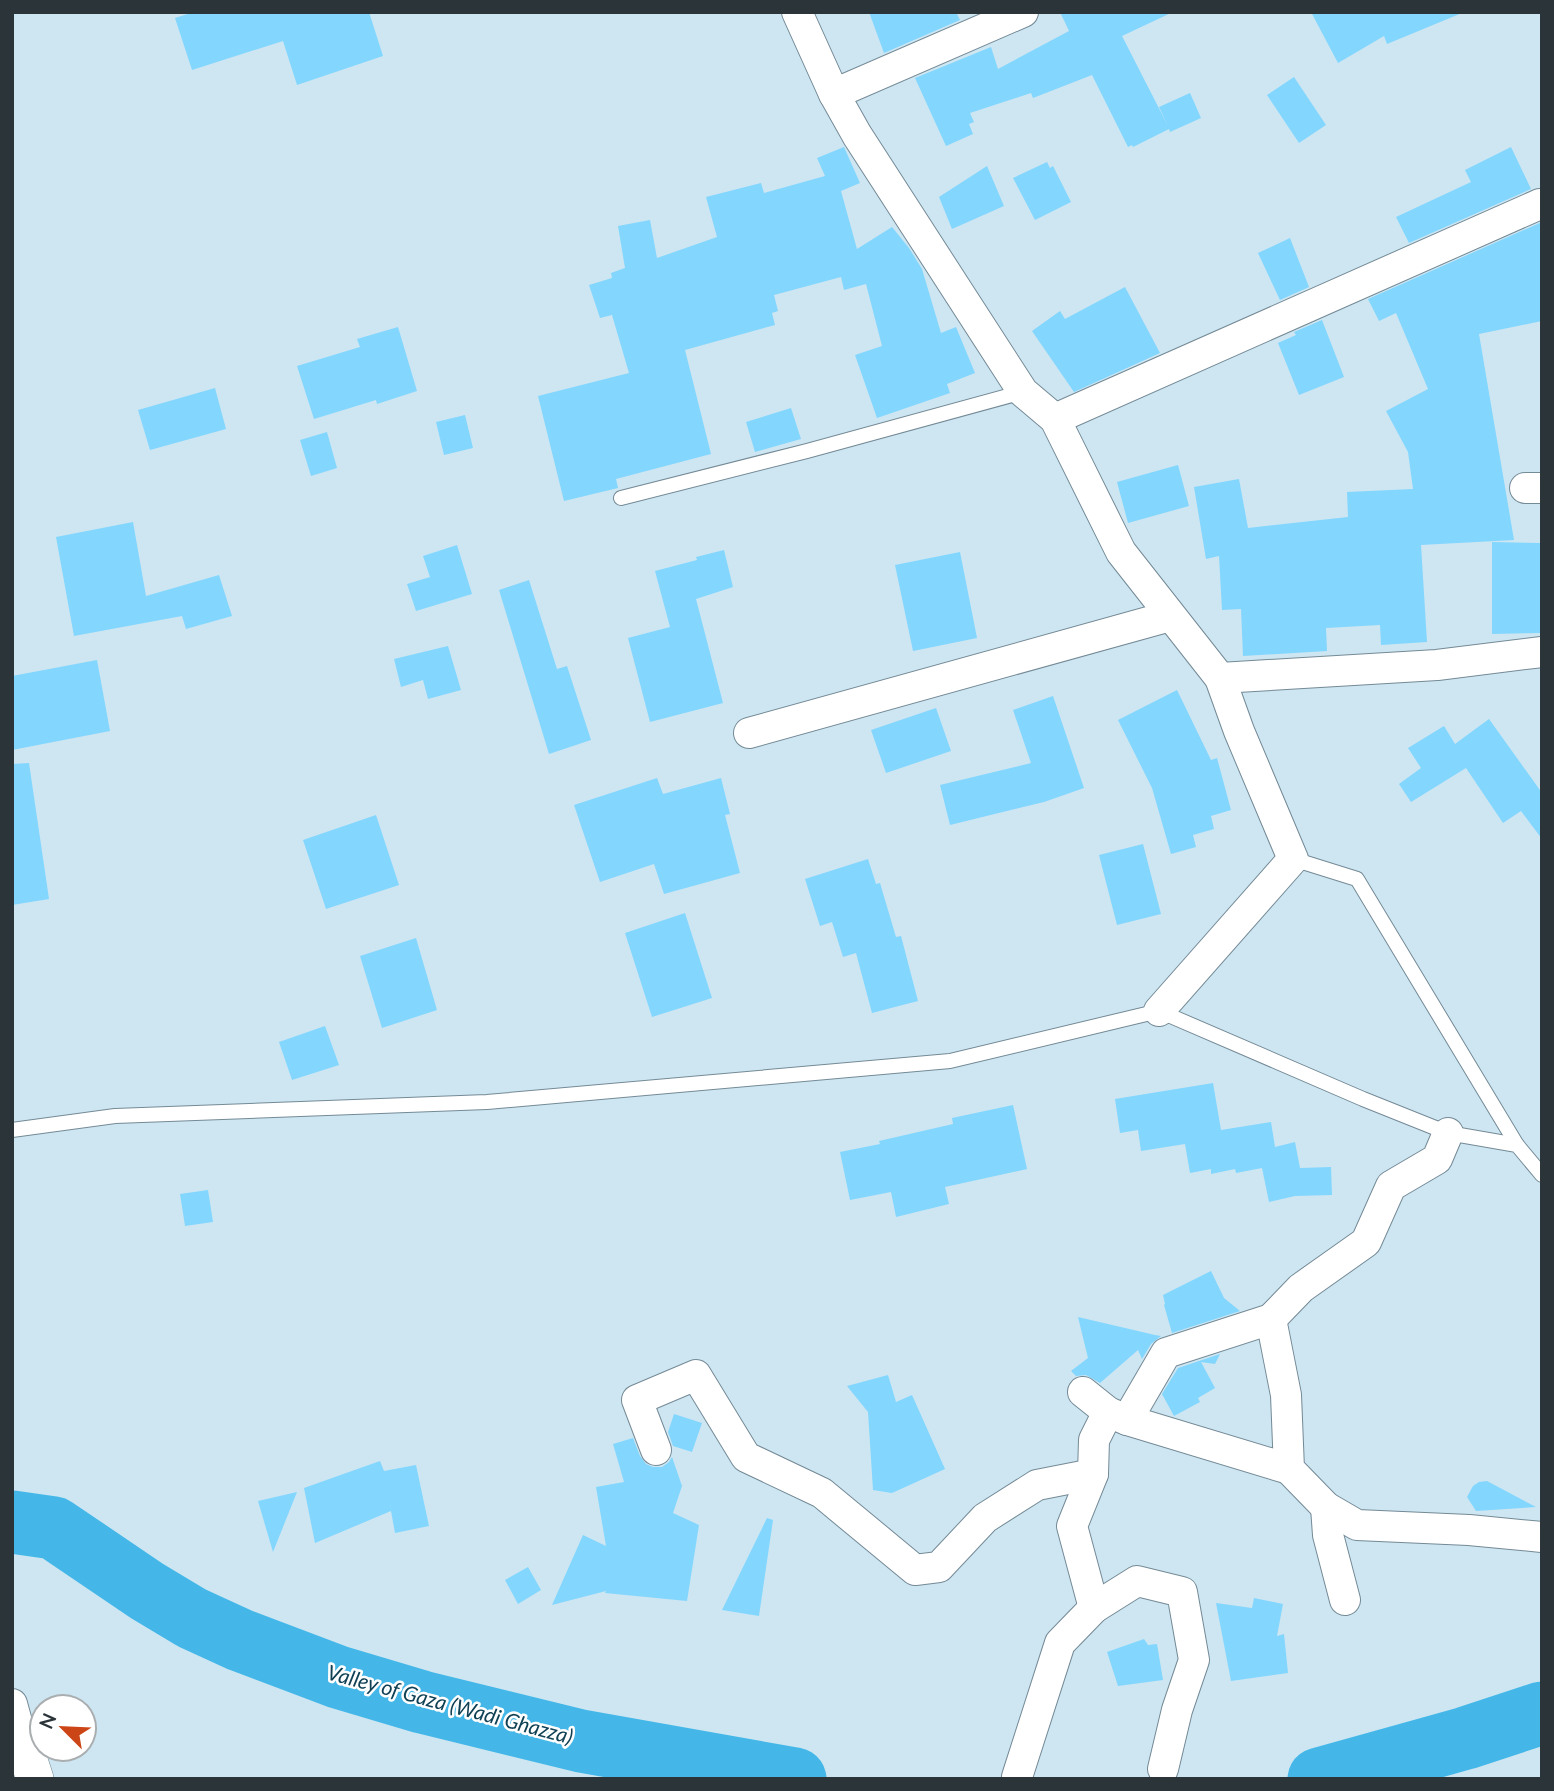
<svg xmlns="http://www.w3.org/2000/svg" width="1554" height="1791" viewBox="0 0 1554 1791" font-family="Lato,sans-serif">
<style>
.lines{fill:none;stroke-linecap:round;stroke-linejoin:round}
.river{stroke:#44b7e8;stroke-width:63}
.building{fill:#83d6fe}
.service-casing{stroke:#748a96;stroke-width:16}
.minor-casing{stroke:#748a96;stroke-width:32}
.tertiary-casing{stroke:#748a96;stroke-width:38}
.service{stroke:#fff;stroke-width:14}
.minor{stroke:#fff;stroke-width:30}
.tertiary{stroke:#fff;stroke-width:37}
.labels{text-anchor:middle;stroke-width:5;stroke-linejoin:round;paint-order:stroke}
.water-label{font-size:21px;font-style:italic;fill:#104155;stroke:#fff}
</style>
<rect width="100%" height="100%" fill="#cde6f2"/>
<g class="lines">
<g class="river">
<path d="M12 1522 54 1528 147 1591 192 1618 240 1640 338 1677 422 1702 581 1741 795 1779"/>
<path d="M1319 1779 1466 1738 1542 1713"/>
</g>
</g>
<g class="building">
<path d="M194 12H369L383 56 297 85 283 41 192 70 175 18Z"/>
<path d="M869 12H956L960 20 884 53Z"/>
<path d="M1060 12H1173L1122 36 1168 126 1159 107 1190 93 1201 118 1170 132 1169 129 1133 147 1132 145 1128 147 1092 75 1033 98 1031 93 970 113 974 122 969 124 973 134 946 146 915 78 991 47 998 69 1069 31Z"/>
<path d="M1311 12H1462V13L1387 44 1384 36 1338 63Z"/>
<path d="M1294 77 1326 125 1299 143 1267 95Z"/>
<path d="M844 147 860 183 841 191 857 249 892 227 909 248 922 269 941 333 956 327 975 373 947 384 950 393 877 418 855 355 882 346 866 284 844 290 841 277 774 295 778 311 772 313 775 325 685 350 711 454 616 479 618 488 564 501 538 396 629 373 612 315 600 318 589 285 612 278 611 273 625 268 618 226 650 220 657 258 717 237 706 197 761 183 764 193 825 176 817 158Z"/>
<path d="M1511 147 1531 189 1409 243 1396 217 1471 182 1465 170Z"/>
<path d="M1047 162 1050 168 1053 166 1071 202 1035 220 1013 178Z"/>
<path d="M987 166 1004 206 952 229 939 197Z"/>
<path d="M1542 222V321L1479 334 1514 540 1421 545 1427 642 1381 645 1380 625 1326 628 1327 651 1243 656 1241 609 1222 610 1219 556 1206 559 1194 487 1239 479 1248 528 1348 517 1347 492 1413 489 1408 452 1386 411 1428 389 1396 313 1379 321 1368 299Z"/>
<path d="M1290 238 1309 287 1280 300 1258 253Z"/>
<path d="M1125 287 1160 353 1074 392 1032 331 1060 311 1065 319Z"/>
<path d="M1322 320 1344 377 1299 395 1278 343 1296 335 1294 332Z"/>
<path d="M398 327 417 391 377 404 376 400 314 419 297 366 360 347 357 339Z"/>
<path d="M215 388 226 429 150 450 138 410Z"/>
<path d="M791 408 801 439 755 452 746 422Z"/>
<path d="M465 415 473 448 444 455 436 422Z"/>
<path d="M327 432 337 468 311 476 300 440Z"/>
<path d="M1178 465 1189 506 1128 523 1117 482Z"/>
<path d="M133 522 146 596 219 575 232 616 186 629 182 616 74 636 56 537Z"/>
<path d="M1492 542 1541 543 1542 633 1492 634Z"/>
<path d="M457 545 472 594 416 611 407 584 430 577 423 556Z"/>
<path d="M724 550 733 587 696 599 723 703 650 722 628 638 670 627 655 571 697 560 696 557Z"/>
<path d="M960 552 977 638 913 651 895 565Z"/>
<path d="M529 580 557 669 567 666 591 740 549 754 499 590Z"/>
<path d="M448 646 461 690 428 699 423 680 401 687 394 659Z"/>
<path d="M97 660 110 731 12 750V676Z"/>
<path d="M1177 690 1211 760 1217 758 1231 810 1211 816 1214 829 1193 835 1196 847 1171 854 1152 788 1118 720Z"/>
<path d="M1053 696 1084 788 1044 802 950 825 940 785 1031 763 1013 710Z"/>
<path d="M936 708 951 751 886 773 871 730Z"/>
<path d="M1489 719 1542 793V839L1521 811 1503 823 1466 768 1411 802 1399 784 1421 768 1408 748 1444 726 1455 744Z"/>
<path d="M29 763 49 899 12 905V764Z"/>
<path d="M657 778 663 794 721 778 730 814 725 815 740 873 664 894 654 864 600 882 574 805Z"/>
<path d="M376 815 399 885 326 909 303 840Z"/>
<path d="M1143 844 1161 914 1117 925 1099 855Z"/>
<path d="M868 859 876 884 880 883 896 937 901 936 918 1001 872 1013 856 953 843 957 832 922 820 926 805 879Z"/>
<path d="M685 913 712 998 652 1017 625 933Z"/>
<path d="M416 938 437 1010 382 1028 360 956Z"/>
<path d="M325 1026 339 1065 292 1080 279 1042Z"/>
<path d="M1213 1083 1221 1130 1271 1122 1275 1147 1295 1142 1300 1168 1331 1167 1332 1195 1295 1196 1269 1202 1262 1168 1236 1173 1235 1169 1211 1174V1169L1190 1173 1185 1144 1141 1151 1138 1130 1120 1133 1115 1099Z"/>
<path d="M1013 1105 1027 1169 945 1187 949 1204 896 1217 891 1192 850 1200 840 1152 880 1144 879 1141 953 1124 952 1118Z"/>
<path d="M208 1190 213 1222 185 1226 180 1194Z"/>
<path d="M1211 1271 1224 1298 1240 1311 1172 1333 1164 1305 1165 1304 1163 1295Z"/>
<path d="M1078 1317 1155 1335 1161 1336 1151 1344 1142 1359 1138 1350 1100 1383 1086 1375 1076 1376 1071 1371 1088 1358Z"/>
<path d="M1220 1354 1215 1364 1201 1362 1215 1388 1198 1398 1200 1402 1174 1416 1162 1394 1178 1368Z"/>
<path d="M888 1375 896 1402 912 1395 945 1469 892 1493 873 1490 868 1412 847 1386Z"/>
<path d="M674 1414 702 1423 692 1452 673 1446 668 1432Z"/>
<path d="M633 1438 640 1456 646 1464 653 1467H662L669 1462 672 1457 682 1486 673 1513 699 1525 687 1601 605 1593 606 1591 552 1605 583 1535 606 1546 596 1487 624 1482 613 1444Z"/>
<path d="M380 1461 384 1471 416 1465 429 1526 395 1533 391 1511 315 1543 304 1488Z"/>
<path d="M1487 1481 1536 1507 1476 1511 1467 1497 1473 1486 1479 1482Z"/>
<path d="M297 1492 273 1552 258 1501Z"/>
<path d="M767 1518 773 1520 759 1616 722 1610Z"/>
<path d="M528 1567 541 1590 518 1604 505 1580Z"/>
<path d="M1254 1598 1283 1604 1277 1636 1284 1634 1288 1673 1231 1681 1216 1603 1252 1608Z"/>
<path d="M1144 1639 1148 1645 1157 1644 1163 1680 1118 1686 1107 1652Z"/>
</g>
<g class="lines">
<defs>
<g id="service">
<path d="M621 498 807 451 1023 392"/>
<path d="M1293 859 1357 879 1517 1145"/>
<path d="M12 1130 115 1116 487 1102 950 1061 1159 1011 1363 1099 1448 1133 1517 1145 1542 1175"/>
</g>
<g id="minor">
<path d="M797 12 834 94 857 135 1023 392 1055 419 1121 552 1220 678 1239 731 1293 859 1159 1011"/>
<path d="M834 94 1023 12"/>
<path d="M1055 419 1540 204"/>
<path d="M1525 488H1542"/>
<path d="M1220 678 1437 665 1542 652"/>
<path d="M749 733 1170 616"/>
<path d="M1271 1319 1286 1395 1289 1469 1326 1507 1357 1525 1469 1530 1542 1537"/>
<path d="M1083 1392 1108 1412 1127 1420 1289 1469"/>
<path d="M1127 1420 1166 1353 1271 1319 1301 1288 1366 1242 1391 1186 1437 1159 1448 1133"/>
<path d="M656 1450 637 1400 696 1375 746 1457 822 1493 915 1570 939 1567 985 1518 1037 1485 1093 1474"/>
<path d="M1326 1507 1328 1535 1345 1600"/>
<path d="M1094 1608 1072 1526 1093 1474 1094 1440 1108 1412"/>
<path d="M12 1704 20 1733"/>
<path d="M1017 1777 1060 1643 1094 1608 1137 1581 1182 1592 1194 1660 1177 1710 1163 1769"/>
</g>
<path id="tertiary" d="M20 1733 35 1779"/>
</defs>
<use href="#service" class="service-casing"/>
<use href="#minor" class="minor-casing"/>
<use href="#tertiary" class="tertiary-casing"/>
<use href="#service" class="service"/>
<use href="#minor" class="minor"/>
<use href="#tertiary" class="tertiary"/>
</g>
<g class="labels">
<g class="water-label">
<text transform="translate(450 1705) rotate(15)" y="7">Valley of Gaza (Wadi Ghazza)</text>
</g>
</g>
<rect width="1554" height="1791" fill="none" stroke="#2a3439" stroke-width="28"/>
<g transform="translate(63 1728) rotate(294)"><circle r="33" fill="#ffffff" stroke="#aaaeb0" stroke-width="2"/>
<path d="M0-5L12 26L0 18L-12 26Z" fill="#cc4516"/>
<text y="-10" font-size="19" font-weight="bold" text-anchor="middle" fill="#2a3439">N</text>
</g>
</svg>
